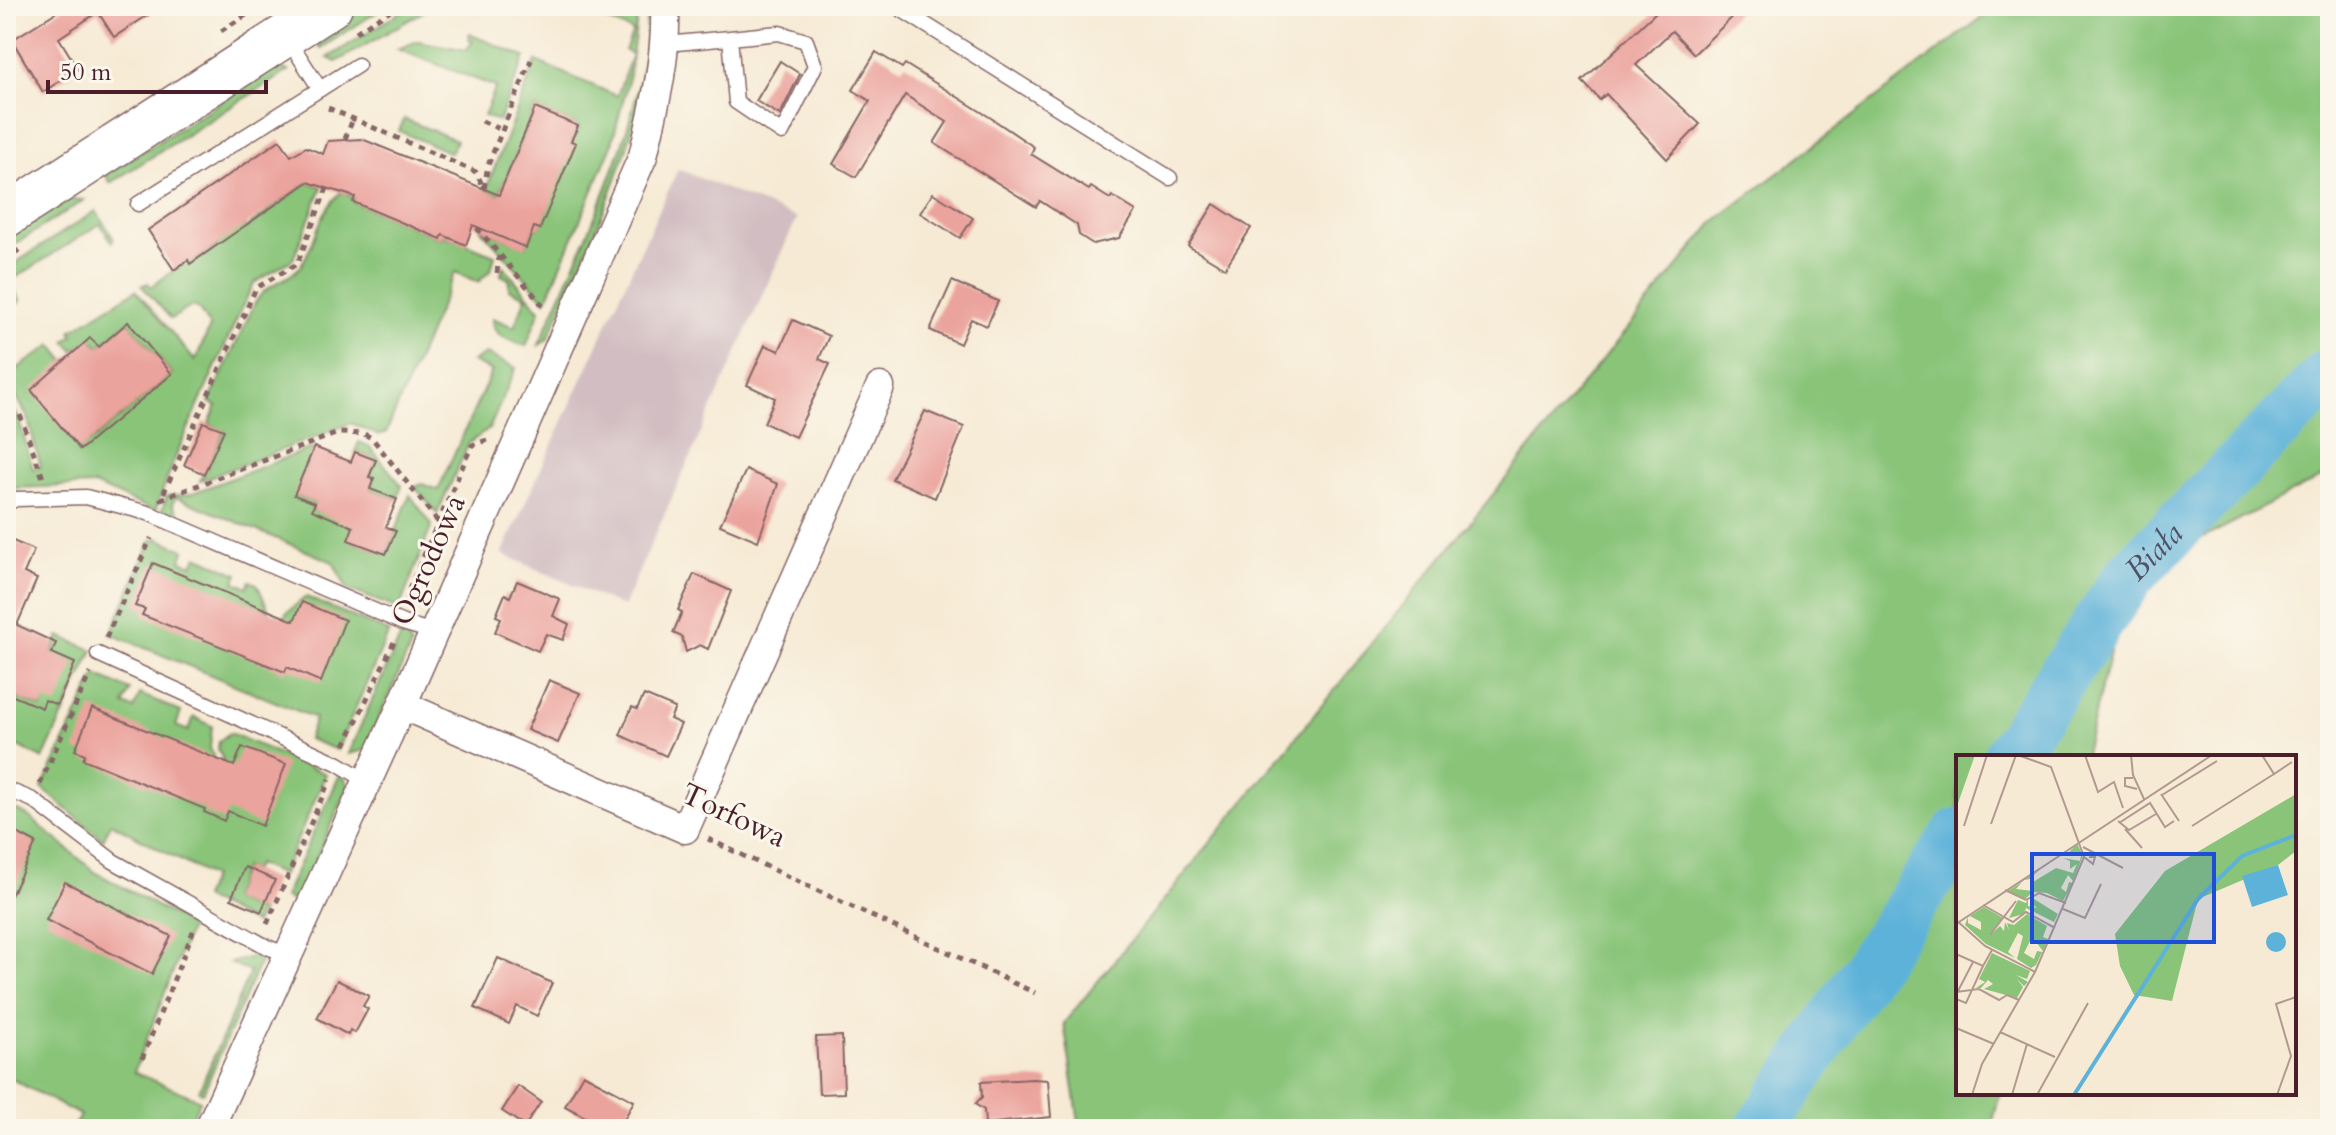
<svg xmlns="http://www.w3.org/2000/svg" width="2336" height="1135" viewBox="0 0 2336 1135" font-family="Cardo,serif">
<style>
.industrial{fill:#d2bec2}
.green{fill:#89c479;stroke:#6a7252;stroke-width:2}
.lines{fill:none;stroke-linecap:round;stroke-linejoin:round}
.river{stroke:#5db2d9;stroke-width:52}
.building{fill:#eba39d}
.lane-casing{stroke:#866666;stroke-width:17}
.street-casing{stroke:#866666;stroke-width:31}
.secondary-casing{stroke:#866666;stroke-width:45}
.path{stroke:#866666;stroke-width:5;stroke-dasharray:6 6;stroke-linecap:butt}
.lane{stroke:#fff;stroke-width:14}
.street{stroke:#fff;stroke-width:28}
.secondary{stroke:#fff;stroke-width:42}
.labels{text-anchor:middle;stroke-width:6;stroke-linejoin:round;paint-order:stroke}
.street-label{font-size:30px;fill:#4a1f2b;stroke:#fbf7ec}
.water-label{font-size:32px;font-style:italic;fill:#515268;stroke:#fbf7ec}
.inset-river{fill:none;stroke:#5db2d9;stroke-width:4}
.inset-road{fill:none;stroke:#b19990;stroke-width:2}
.view{fill:#1d4ed8;fill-opacity:0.15;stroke:#1d4ed8;stroke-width:4}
.inset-edge{fill:none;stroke:#4a1f2b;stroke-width:4}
</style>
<rect width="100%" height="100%" fill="#fbf7ec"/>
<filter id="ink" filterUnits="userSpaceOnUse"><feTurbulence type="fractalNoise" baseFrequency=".0125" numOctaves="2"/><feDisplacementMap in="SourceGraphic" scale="16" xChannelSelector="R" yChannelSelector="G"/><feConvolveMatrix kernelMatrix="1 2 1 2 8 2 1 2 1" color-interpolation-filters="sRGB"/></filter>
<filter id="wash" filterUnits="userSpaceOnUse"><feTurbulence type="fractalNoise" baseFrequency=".006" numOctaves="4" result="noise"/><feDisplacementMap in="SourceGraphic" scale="32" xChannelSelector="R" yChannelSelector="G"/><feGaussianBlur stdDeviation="1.8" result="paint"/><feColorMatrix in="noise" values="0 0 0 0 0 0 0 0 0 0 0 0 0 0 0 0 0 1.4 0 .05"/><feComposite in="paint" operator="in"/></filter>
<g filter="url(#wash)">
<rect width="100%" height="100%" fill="#f6ead4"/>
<path class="industrial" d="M678 169 797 218 623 607 502 554Z"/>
<g class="green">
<path d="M366 6H386L321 48 319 46 325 32Z"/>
<path d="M410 6H433L336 62 328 58Z"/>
<path d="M573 6H637L638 12 629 77 611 147 546 301 480 228 526 247 534 227 540 228 578 126 535 108 499 195 486 190 536 61 617 96 632 54 625 51 633 31Z"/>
<path d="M646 6H653C650 126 594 231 548 339L539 345C578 253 654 106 646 6Z"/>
<path d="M2002 6H2330V473L2129 576 2084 757H1958V1093H2000L1991 1129H1080L1064 1023 1715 221 1980 19Z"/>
<path d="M469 34 525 57 499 121 484 116 496 87 397 49 418 41 466 50 473 41 469 40Z"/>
<path d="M277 66 288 71 110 183 106 175Z"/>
<path d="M404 119 456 140 451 153 399 131Z"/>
<path d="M308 182 322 187 293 259 254 283 242 307 175 458 155 511 94 485 12 488 6 492V470L10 469 6 457V398L18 416 33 469 41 467 27 416 6 378V357L15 370 52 345 65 361 81 450 172 374 128 322 99 347 91 339 74 350 65 341 73 336 71 331 136 290 195 361 210 327 198 308 192 306 171 319 142 286 148 283 151 287 188 260 191 264 217 246 216 243 243 225 246 228Z"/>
<path d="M341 192 354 198 353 202 441 239 443 235 495 255 491 270 478 282 455 272 386 433 378 435 351 423 200 481 224 431 209 424 217 406 209 402 254 305C266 281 290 282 301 265 319 238 315 218 341 192Z"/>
<path d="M68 199 84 200 6 250V239Z"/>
<path d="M96 211 114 239 112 242 100 224 9 282 21 301 14 306 6 293V269Z"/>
<path d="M503 266 540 310 526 346C511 340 491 337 492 318L514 327 526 297 509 289V279L501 275Z"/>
<path d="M486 354 516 368 489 429 469 443 437 514 415 487 422 484 438 490 492 371 472 362Z"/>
<path d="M359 442 369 446 402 486 397 499 370 489 374 479 369 477 376 460 355 452Z"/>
<path d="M314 447 295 495 315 503 312 510 356 519 349 540 386 554 410 495 432 525 399 609 347 589 333 562 176 497 172 504 182 521 161 512 167 496 190 494Z"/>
<path d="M157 538 184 550 181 561 193 565 197 556 238 574 235 582 247 587 250 581 257 584 275 624 281 626 286 613 306 597 389 632 337 750 308 739 315 718 111 634 151 541Z"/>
<path d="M404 629 411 646 365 750 348 754Z"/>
<path d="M59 636 93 650 43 759 6 740V693L42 708 52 653Z"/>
<path d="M96 675 130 690 124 705 134 709 140 694 181 712 176 726 188 731 194 717 212 726 210 748 216 762 223 760 218 749 219 741 230 733 326 774 282 875 257 864 253 871 244 867 231 899 261 912 255 924 203 898 212 877 111 823 103 840 42 788Z"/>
<path d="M341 772 349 786 296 903 284 897Z"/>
<path d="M6 805 27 815 95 872 191 925 134 1072 200 1100 187 1129H73L80 1115 6 1076Z"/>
<path d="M258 955 262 957 203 1093 199 1091 250 972 230 963Z"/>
</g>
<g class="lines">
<g class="river">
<path id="s1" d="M2009 757 2129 576 2330 373"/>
<path d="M1761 1129 1958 834"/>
</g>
</g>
<g id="blocks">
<g class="building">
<path d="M66 6H162L114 37 98 12 59 38 78 69 43 92 12 40Z"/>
<path d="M1648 6H1744L1694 54 1672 31 1636 65 1700 124 1667 159 1606 94 1600 100 1582 81 1655 13Z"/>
<path d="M876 52 902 68 905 64 991 118 1034 147 1031 154 1089 190 1091 187 1110 199 1112 196 1136 211 1119 238 1093 244 1079 235 1077 225 1040 201 1036 207 934 143 947 122 905 95 856 177 833 164 870 101 853 90Z"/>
<path d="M780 61 800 74 780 115 756 101Z"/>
<path d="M535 108 578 126 571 141 576 143 540 229 534 227 526 248 473 225 466 245 443 235 441 239 353 202 355 197 308 182 190 264 188 260 174 270 148 230 280 140 291 156 306 147 323 154 328 141 362 139 499 195Z"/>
<path d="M933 193 973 218 960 238 920 213Z"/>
<path d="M1214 204 1251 228 1225 268 1188 246Z"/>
<path d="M952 281 998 301 987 326 971 319 960 344 930 330Z"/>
<path d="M793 320 829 336 819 359 830 364 795 437 764 423 775 398 747 385 765 345 779 351Z"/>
<path d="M128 322 172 374 80 450 31 390 90 338 99 347Z"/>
<path d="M925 411 964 427 935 498 892 479Z"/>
<path d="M203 422 224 430 204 474 184 465Z"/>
<path d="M314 447 351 462 355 452 376 460 369 477 374 478 370 489 397 499 386 527 396 531 386 554 348 540 353 527 312 510 315 503 294 495Z"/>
<path d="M746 470 778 484 758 541 720 525Z"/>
<path d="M6 538 34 550 24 573 37 579 17 625 56 643 52 653 75 663 57 705 45 700 42 708 6 693Z"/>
<path d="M153 563 294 621 302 602 345 620 321 682 287 667 285 672 142 615 145 609 135 606Z"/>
<path d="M694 574 731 591 708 649 700 645 686 652 682 637 673 633 682 612 678 610Z"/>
<path d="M517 581 560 599 553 616 569 624 563 640 546 634 538 651 495 632 501 618 496 616 505 594 510 597Z"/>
<path d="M549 680 580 693 558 743 527 730Z"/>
<path d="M644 695 675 708 670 719 681 724 666 756 620 735 632 707 637 709Z"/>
<path d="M92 708 234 766 242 747 286 764 262 826 228 811 224 821 204 812 205 809 83 759 85 754 75 750Z"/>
<path d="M6 827 36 843 6 906Z"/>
<path d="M245 867 275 880 261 912 231 899Z"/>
<path d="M65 882 171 936 152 974 46 920Z"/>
<path d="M498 958 552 983 537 1016 517 1006 509 1024 475 1008Z"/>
<path d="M337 980 369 996 363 1006 368 1009 355 1033 350 1030 348 1035 317 1018Z"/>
<path d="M842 1036 844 1093 819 1094 816 1037Z"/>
<path d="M583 1074 634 1101 619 1129H607L565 1106Z"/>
<path d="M1032 1079 1048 1080 1051 1117 985 1124 984 1110 975 1104 982 1097 981 1082Z"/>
<path d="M518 1086 541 1102 525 1126 502 1111Z"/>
</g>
</g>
</g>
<g filter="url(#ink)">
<use href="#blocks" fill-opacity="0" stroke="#866666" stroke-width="2"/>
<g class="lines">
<defs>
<g id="lane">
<path d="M896 6 1170 178"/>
<path d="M288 39 320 89"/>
<path d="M666 44 730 38 736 102 782 133 815 66 806 41 779 33 730 38"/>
<path d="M138 204 358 65"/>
<path d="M6 504 16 499 86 497 148 513 403 623 433 632"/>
<path d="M98 654 337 763 367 781"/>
<path d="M6 789 33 800 113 861 267 947 289 955"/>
</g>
<g id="street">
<path d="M402 705 685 829 880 387"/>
<path d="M209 1129 402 705 643 156C655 105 667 58 665 6"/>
</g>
<path id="secondary" d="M6 216 331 6"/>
</defs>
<use href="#lane" class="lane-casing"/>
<use href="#street" class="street-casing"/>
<use href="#secondary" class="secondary-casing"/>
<g class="path">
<path d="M221 31 260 6"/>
<path d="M356 32 397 6"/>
<path d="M328 108 476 172 484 189"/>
<path d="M482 121 502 130"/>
<path d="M345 139 353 119"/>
<path d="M327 188 297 264 256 288 161 499 338 433 364 434 372 438 438 522"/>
<path d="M484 188 488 165 531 60"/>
<path d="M477 228 546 309"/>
<path d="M6 259 19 250"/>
<path d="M497 273 499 256"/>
<path d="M20 415 43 478"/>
<path d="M407 602 410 587 472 445 487 440"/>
<path d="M106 638 151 538"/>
<path d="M345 745 394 642"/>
<path d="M40 784 90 673"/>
<path d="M708 839 1035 993"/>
<path d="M267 924 330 779"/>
<path d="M142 1059 194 929"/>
</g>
<use href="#lane" class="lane"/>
<use href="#street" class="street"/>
<use href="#secondary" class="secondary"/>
</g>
</g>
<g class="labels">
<g class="street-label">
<text transform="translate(428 560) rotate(-66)" y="10">Ogrodowa</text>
<text transform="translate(734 815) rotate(25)" y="10">Torfowa</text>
</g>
<g class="water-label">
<text dy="11" stroke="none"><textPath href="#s1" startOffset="252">Biała</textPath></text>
</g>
</g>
<g transform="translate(1956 755)">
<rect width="340" height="340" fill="#f6ead4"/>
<path d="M0 0H19L1 51 0 50ZM340 39V96L322 110 242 144 216 246 178 240 164 211 159 179 209 116ZM121 89 127 100 117 126 112 120 105 133 110 137 113 127 117 128 107 146 91 138 77 137 69 144 52 136 66 127 60 134 77 136 74 124 68 125 84 115 74 123 77 127 100 113 117 118 121 109 114 114V106L107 103 124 106 125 101 112 98ZM72 144V151L81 153 75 148 78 144 102 159 98 167 70 153 68 159 53 163 62 145 70 148ZM28 152 47 163 33 181 44 171 48 176 49 167 53 175 51 168 58 170 71 159 91 171 87 182 92 184 97 173 87 196 76 182 68 198 78 204 81 196 86 197 80 210 75 213 61 204 67 181 62 178 52 197 59 203 30 189 9 170 12 162V168L25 175V167L14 161ZM36 198 74 216 71 224 60 220 72 227 68 231 61 224 67 232 61 243 28 234 37 229 32 225 25 233H20L29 227 23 224Z" fill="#89c479"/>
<path d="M322 110 332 140 296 152 286 121ZM310 187a10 10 0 1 1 20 0a10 10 0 1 1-20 0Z" fill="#5db2d9"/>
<path class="inset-river" d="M118 340 242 144 286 101 340 80"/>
<path class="inset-road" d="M129 0 142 37 158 27 167 53M175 0 177 20 188 44M306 0 318 19 336 7M177 23H169V31L181 34M205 39 223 66M206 40 261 6M162 66 173 75 200 59M163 68 194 48 209 72 218 66M35 69 60 0M8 71 31 0M236 71 318 19M169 74 186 93M127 92 167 113M128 102 137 109 139 102H133M49 135 70 145 83 138 110 148M27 150 57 167 70 157 99 173M107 154 129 163 145 129M0 165 29 191 79 217M0 169 256 0M34 180 60 146M0 199 27 211 36 195M2 236 17 207M0 237 23 234 43 245 51 240 63 245M0 244 10 248 27 211M0 273 38 289M44 277 99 302M16 340 26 309 79 217 128 102 95 12 62 0M56 340 71 289M81 340 132 248M321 340 335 301 320 249 340 242"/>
<path class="view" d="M76 99H258V187H76Z"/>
<rect width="340" height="340" class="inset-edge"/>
</g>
<rect width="2336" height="1135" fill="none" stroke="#fbf7ec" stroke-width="32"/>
<path d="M48 80v12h218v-12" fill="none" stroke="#4a1f2b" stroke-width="4"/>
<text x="60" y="80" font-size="24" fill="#4a1f2b" stroke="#fbf7ec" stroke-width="6" paint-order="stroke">50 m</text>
</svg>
